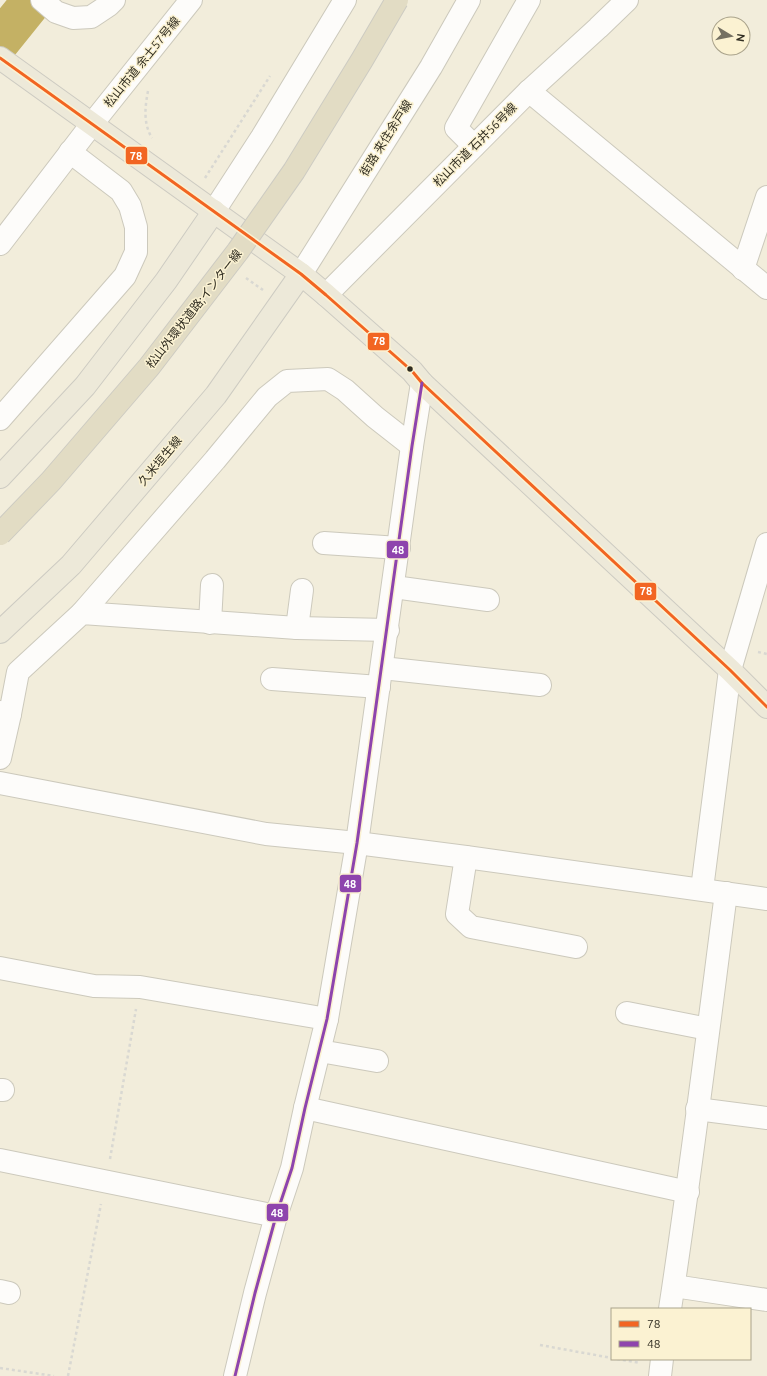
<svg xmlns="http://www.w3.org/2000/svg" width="767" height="1376" viewBox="0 0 767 1376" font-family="Ubuntu,'Noto Sans JP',sans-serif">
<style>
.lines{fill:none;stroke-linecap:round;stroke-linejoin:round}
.river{stroke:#c4b164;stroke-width:41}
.minor-casing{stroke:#ccc9bc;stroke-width:24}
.major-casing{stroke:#cdcbc2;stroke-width:24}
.path{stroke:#d9d8d2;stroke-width:2.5;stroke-dasharray:3 3;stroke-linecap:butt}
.minor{stroke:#fdfcfa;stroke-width:22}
.major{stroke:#ede9d9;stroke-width:22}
.highway-bridge-casing{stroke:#cdcbc2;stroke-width:24;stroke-linecap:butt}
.highway-bridge{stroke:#e2dcc4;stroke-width:22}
.bus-1-casing{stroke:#fbf2d2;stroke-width:6}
.bus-2-casing{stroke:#fbf2d2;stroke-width:6}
.bus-1{stroke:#f26522;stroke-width:3}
.bus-2{stroke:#8e44ad;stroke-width:3}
.bus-dot{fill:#302d21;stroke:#fbf2d2;stroke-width:1.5}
.labels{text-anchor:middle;stroke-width:3;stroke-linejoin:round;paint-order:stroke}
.street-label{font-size:12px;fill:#302d21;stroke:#fbf2d2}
.line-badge{stroke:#fbf2d2;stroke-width:1.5}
.badge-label{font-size:11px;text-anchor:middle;font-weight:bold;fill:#fff}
</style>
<rect width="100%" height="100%" fill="#f2eddb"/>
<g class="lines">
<path class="river" d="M0 41 33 0"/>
<defs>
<g id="minor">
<path d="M42 0 56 12 73 18 91 17 109 5 114 0"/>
<path d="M529 91 767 288"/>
<path d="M474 146 456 128 529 0"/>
<path d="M214 211 262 137 345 0"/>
<path d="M0 244 92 124 191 0"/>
<path d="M743 269 767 197"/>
<path d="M301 274 431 67 469 0"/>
<path d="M326 295 529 91 598 28 627 0"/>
<path d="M0 419 125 276 136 252V227L130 206 121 191 70 152"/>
<path d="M324 543 399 548"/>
<path d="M394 587 488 600"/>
<path d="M82 613 215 460 267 397 287 381 328 379 345 390 375 417 412 446"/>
<path d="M210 623 212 585"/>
<path d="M297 628 302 590"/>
<path d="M382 668 540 685"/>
<path d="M272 679 379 687"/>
<path d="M0 712 10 714 0 758"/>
<path d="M10 714 18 672 82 613 297 628 388 630"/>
<path d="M0 783 266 834 357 843 466 857 767 899"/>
<path d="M466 857 457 914 471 927 576 947"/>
<path d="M702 889 730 670 767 544"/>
<path d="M0 968 94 986 140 987 327 1019"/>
<path d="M627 1013 708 1029"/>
<path d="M320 1051 377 1061"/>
<path d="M0 1090H3"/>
<path d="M305 1108 688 1192"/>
<path d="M697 1109 767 1118"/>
<path d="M0 1160 276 1216"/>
<path d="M674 1286 767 1300"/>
<path d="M0 1291 9 1293"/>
<path d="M670 1309C691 1171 708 1032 726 893"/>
<path d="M235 1376 255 1293 276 1216 292 1168 305 1108 327 1019 357 843 412 446 422 383"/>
<path d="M660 1376 662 1359"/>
</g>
<g id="major">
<path d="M0 58 301 274 326 295 412 371 422 383 730 670 767 707"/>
<path d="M0 477 85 386 166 281 214 211"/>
<path d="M0 632 71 565 216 395 301 274"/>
</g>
</defs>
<use href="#minor" class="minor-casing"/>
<use href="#major" class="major-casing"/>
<g class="path">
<path d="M148 91C145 107 143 123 152 138"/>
<path d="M205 178 270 76"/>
<path d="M246 278 263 290"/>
<path d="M758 652 767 654"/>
<path d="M110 1159 136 1009"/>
<path d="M540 1345 612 1358"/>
<path d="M617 1359 640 1363"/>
<path d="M0 1368 54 1376"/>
<path d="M68 1376 101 1204"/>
</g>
<use href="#minor" class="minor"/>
<use href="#major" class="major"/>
<defs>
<path id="highway-bridge" d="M0 534 51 481 149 367 238 251 294 171 362 60 397 0"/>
</defs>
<use href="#highway-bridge" class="highway-bridge-casing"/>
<use href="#highway-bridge" class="highway-bridge"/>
<defs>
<path id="bus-1" d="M0 58 301 274 326 295 412 371 422 383 730 670 767 707"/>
<path id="bus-2" d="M235 1376 255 1293 276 1216 292 1168 305 1108 327 1019 357 843 412 446 422 383"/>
</defs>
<use href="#bus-1" class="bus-1-casing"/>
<use href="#bus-2" class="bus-2-casing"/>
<use href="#bus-1" class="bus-1"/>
<use href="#bus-2" class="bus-2"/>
</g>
<circle class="bus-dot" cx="410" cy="369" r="3.5"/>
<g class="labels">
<g class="street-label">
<text transform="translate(142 62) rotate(-51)" y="4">松山市道 余土57号線</text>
<text transform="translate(386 138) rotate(-58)" y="4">街路 来住余戸線</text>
<text transform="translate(475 145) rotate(-45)" y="4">松山市道 石井56号線</text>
<text transform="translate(194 309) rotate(-52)" y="4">松山外環状道路;インター線</text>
<text transform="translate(160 461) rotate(-50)" y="4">久米垣生線</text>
</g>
</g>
<g class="line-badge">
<rect x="125" y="146" width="23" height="19" rx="4" fill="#f26522"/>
<rect x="367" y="332" width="23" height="19" rx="4" fill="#f26522"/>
<rect x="386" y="540" width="23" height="19" rx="4" fill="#8e44ad"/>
<rect x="634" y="582" width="23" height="19" rx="4" fill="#f26522"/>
<rect x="339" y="874" width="23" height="19" rx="4" fill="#8e44ad"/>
<rect x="266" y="1203" width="23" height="19" rx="4" fill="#8e44ad"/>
</g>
<g class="badge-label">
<text x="136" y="160">78</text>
<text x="379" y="345">78</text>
<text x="398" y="554">48</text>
<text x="646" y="595">78</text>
<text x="350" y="888">48</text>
<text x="277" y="1217">48</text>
</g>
<rect x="611" y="1308" width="140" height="52" fill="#fbf2d2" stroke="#aaa38b"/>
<rect x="619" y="1321" width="20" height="6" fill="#f26522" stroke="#aaa38b"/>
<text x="647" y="1328" font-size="12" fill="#302d21">78</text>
<rect x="619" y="1341" width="20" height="6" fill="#8e44ad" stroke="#aaa38b"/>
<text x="647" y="1348" font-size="12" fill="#302d21">48</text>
<g transform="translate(731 36) rotate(100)"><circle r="19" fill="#fbf2d2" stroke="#aaa38b"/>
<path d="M0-3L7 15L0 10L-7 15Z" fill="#747062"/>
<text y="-6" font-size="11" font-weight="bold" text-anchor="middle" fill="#302d21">N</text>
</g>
</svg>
